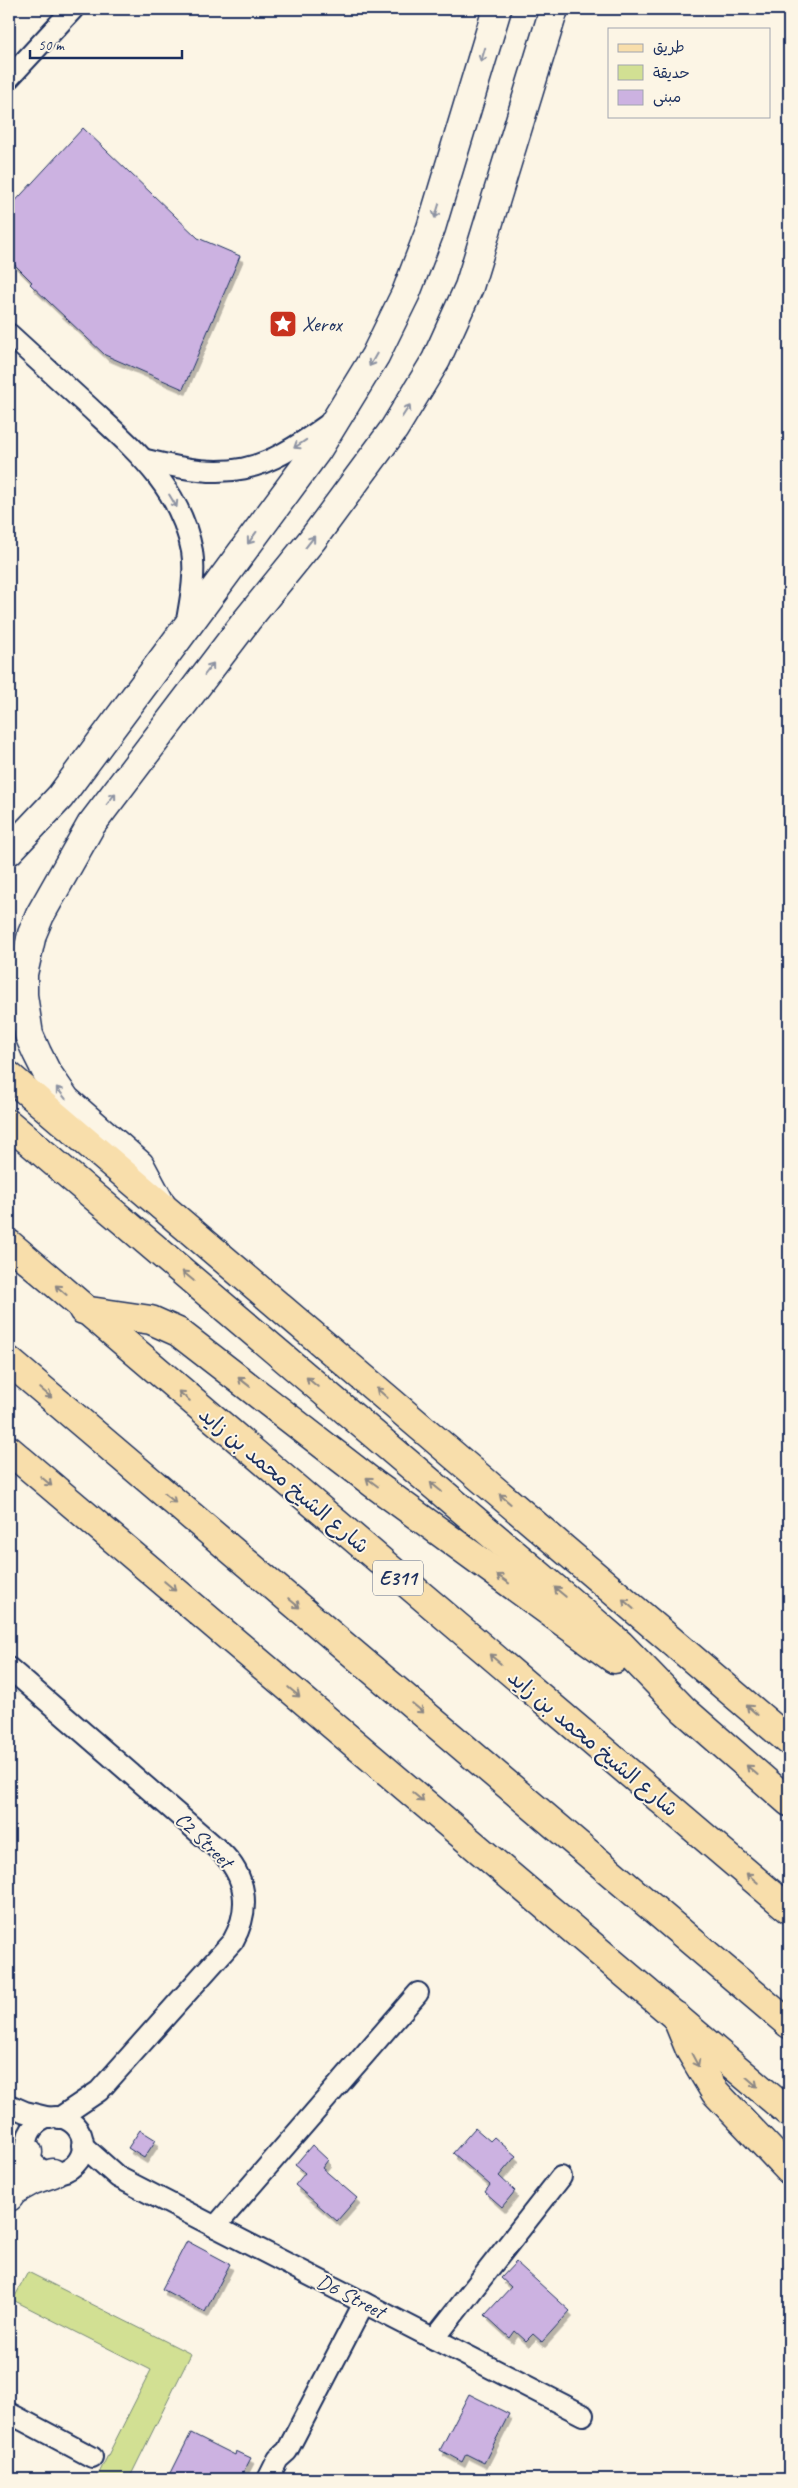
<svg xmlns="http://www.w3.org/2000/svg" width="798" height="2488" viewBox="0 0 798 2488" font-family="Caveat,'Playpen Sans Arabic',sans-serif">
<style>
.green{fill:#d2e093;stroke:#768878}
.building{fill:#ccb2e1;stroke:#1b2f5e;filter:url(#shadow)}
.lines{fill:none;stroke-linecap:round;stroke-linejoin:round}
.street-casing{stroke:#1b2f5e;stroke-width:24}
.secondary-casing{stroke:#1b2f5e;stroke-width:31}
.primary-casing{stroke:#1b2f5e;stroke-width:31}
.highway-casing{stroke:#1b2f5e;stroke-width:31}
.street{stroke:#fcf5e5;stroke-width:20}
.secondary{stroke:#fcf5e5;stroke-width:28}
.primary{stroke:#f8deab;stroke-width:28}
.highway{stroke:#f8deab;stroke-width:28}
.oneway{stroke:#8c92a2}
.oneway2{stroke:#8a8684}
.labels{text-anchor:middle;stroke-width:4;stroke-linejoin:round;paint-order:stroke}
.shield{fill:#fcf5e5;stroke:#5e6a86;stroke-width:1}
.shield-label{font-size:20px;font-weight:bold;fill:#1b2f5e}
.poi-label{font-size:21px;fill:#1b2f5e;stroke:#fcf5e5;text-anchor:start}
.street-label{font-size:21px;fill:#1b2f5e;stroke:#fcf5e5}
</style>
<defs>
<filter id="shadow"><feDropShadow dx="3" dy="5.5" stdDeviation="0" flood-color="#0004"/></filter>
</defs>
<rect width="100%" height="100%" fill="#fcf5e5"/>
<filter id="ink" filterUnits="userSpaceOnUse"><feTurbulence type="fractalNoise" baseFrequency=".02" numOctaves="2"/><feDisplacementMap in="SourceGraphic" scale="10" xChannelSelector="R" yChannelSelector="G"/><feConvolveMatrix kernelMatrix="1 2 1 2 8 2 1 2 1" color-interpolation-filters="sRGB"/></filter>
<g filter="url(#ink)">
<path class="green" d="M28 2272 191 2354 129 2479H96L151 2370 13 2300Z"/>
<g class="building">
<path d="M83 128 198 238 240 256 183 389 105 355 30 284 32 282 9 259V208Z"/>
<path d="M475 2128 490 2141 494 2137 516 2156 499 2176 515 2191 502 2207 485 2192 490 2185 453 2153Z"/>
<path d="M140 2130 156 2140 144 2158 128 2148Z"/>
<path d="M312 2145 328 2160 322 2168 357 2198 337 2221 295 2185 305 2173 295 2165Z"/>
<path d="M187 2241 230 2264 205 2312 162 2289Z"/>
<path d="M516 2262 570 2311 542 2342 533 2334 526 2341 515 2331 510 2338 485 2315 511 2287 501 2278Z"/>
<path d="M469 2394 509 2414 484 2463 466 2454 462 2462 440 2450Z"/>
<path d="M191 2433 235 2455 236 2451 251 2458 240 2479H168Z"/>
</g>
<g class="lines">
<defs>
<g id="street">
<path d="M9 78 73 9"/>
<path d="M9 334C36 359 63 383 90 408 135 450 180 487 192 551 196 576 190 602 186 626"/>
<path d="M146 460C232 481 259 474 330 423"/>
<path d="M9 1668 220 1851C247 1876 251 1909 233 1941L99 2091 59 2118"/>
<path d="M9 2105 25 2112 50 2118"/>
<circle cx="55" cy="2145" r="28"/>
<path d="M82 2145 118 2177 583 2415"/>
<path d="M215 2227 418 1993"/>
<path d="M434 2339 561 2177"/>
<path d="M9 2413 92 2457"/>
<path d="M268 2479 278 2459 287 2451 364 2303"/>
</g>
<g id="secondary">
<path d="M9 851 60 797 186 628 318 449 375 356 406 293 431 228 497 9"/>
<path d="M162 1206 140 1165 66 1100 46 1071 37 1053 29 1035 23 995V974L32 934 40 915 91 825 247 620 312 540 394 429 436 360 469 287 554 9"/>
<path d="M15 2190 33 2180 53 2173"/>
<path d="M9 2197 20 2181 28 2152"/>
</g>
<path id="primary" d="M676 2016 690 2050 715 2092 789 2170"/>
<g id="highway">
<path d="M9 1076 789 1741"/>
<path d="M9 1124 591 1619 620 1644 684 1710 789 1802"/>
<path d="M9 1244 789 1909"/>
<path d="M83 1310 151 1320 178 1332 374 1484 614 1659"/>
<path d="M9 1361 789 2024"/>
<path d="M9 1450 789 2113"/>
</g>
</defs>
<use href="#street" class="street-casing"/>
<use href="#secondary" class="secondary-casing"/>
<use href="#primary" class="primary-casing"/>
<use href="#highway" class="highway-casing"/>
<use href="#street" class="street"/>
<use href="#secondary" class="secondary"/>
<use href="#primary" class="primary"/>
<use href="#highway" class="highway"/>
</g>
<defs><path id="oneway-shaft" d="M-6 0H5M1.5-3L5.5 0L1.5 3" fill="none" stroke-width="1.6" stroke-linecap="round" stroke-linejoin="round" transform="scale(1.25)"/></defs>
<g class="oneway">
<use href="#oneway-shaft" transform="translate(483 55) rotate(107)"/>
<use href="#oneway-shaft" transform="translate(437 211) rotate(107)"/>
<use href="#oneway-shaft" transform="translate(373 360) rotate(120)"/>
<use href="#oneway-shaft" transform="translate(406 411) rotate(-57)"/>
<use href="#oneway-shaft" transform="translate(300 444) rotate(146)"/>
<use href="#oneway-shaft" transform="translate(173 501) rotate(59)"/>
<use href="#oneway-shaft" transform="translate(252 538) rotate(126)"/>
<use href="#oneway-shaft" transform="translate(310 542) rotate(-52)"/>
<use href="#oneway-shaft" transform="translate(209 669) rotate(-53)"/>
<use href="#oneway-shaft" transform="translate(111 799) rotate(-53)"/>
<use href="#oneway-shaft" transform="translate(61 1093) rotate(-128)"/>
</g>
<g class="oneway2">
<use href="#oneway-shaft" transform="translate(188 1276) rotate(-140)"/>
<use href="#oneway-shaft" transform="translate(61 1290) rotate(-139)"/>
<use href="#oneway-shaft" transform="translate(244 1382) rotate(-142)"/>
<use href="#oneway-shaft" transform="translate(312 1382) rotate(-140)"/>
<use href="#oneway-shaft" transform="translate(46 1393) rotate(40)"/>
<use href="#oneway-shaft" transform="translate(382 1393) rotate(-139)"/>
<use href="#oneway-shaft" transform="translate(184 1396) rotate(-140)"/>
<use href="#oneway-shaft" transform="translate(46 1481) rotate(40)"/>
<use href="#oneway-shaft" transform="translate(372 1482) rotate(-143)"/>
<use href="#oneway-shaft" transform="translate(436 1487) rotate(-140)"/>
<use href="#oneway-shaft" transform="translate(170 1498) rotate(40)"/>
<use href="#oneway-shaft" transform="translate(505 1499) rotate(-139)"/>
<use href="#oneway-shaft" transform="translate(503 1579) rotate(-144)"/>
<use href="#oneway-shaft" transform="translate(170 1586) rotate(40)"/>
<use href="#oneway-shaft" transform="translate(560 1592) rotate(-140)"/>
<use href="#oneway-shaft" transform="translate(294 1603) rotate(40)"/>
<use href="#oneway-shaft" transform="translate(628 1604) rotate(-139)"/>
<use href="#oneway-shaft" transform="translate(495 1659) rotate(-140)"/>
<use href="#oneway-shaft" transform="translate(294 1692) rotate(40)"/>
<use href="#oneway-shaft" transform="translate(418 1708) rotate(40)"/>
<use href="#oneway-shaft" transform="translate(752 1710) rotate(-139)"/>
<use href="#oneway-shaft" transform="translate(752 1770) rotate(-139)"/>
<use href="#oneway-shaft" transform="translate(418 1797) rotate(40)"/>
<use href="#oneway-shaft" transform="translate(752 1878) rotate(-140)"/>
<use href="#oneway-shaft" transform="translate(695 2060) rotate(62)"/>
<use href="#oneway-shaft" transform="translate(752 2082) rotate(41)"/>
</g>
</g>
<defs>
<symbol id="sight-square" viewBox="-11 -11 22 22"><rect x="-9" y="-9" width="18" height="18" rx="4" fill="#c8321e" stroke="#fcf5e5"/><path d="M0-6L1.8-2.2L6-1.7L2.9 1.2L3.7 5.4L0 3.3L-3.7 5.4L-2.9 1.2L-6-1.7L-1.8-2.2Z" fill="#fff"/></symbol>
</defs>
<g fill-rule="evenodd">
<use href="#sight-square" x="267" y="308" width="32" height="32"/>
</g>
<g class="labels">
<rect class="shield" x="373" y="1560.5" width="50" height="35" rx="4"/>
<g class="shield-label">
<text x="398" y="1585">E311</text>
</g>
<g class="poi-label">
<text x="302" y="331">Xerox</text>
</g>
<g class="street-label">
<text transform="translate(284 1480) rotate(40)" y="7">شارع الشيخ محمد بن زايد</text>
<text transform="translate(593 1743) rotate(40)" y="7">شارع الشيخ محمد بن زايد</text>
<text transform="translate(204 1840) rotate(44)" y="7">C2 Street</text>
<text transform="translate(351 2296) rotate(27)" y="7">D6 Street</text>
</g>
</g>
<rect width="798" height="2488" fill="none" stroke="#fcf5e5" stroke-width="30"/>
<rect x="15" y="15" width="768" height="2458" fill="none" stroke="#1b2f5e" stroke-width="2" filter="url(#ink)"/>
<rect x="608" y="28" width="162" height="90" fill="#fcf5e5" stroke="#a2a6af"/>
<rect x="618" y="44" width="25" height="8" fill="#f8deab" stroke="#a2a6af"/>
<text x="653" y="52" font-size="15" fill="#1b2f5e">طريق</text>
<rect x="618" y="65" width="25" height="15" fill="#d2e093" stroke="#a2a6af"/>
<text x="653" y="78" font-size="15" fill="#1b2f5e">حديقة</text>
<rect x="618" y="90" width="25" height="15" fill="#ccb2e1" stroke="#a2a6af"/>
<text x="653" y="102" font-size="15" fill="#1b2f5e">مبنى</text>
<path d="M30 50v8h152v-8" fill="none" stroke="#1b2f5e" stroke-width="2.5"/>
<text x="38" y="50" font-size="15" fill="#1b2f5e" stroke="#fcf5e5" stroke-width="4" paint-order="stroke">50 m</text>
</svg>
